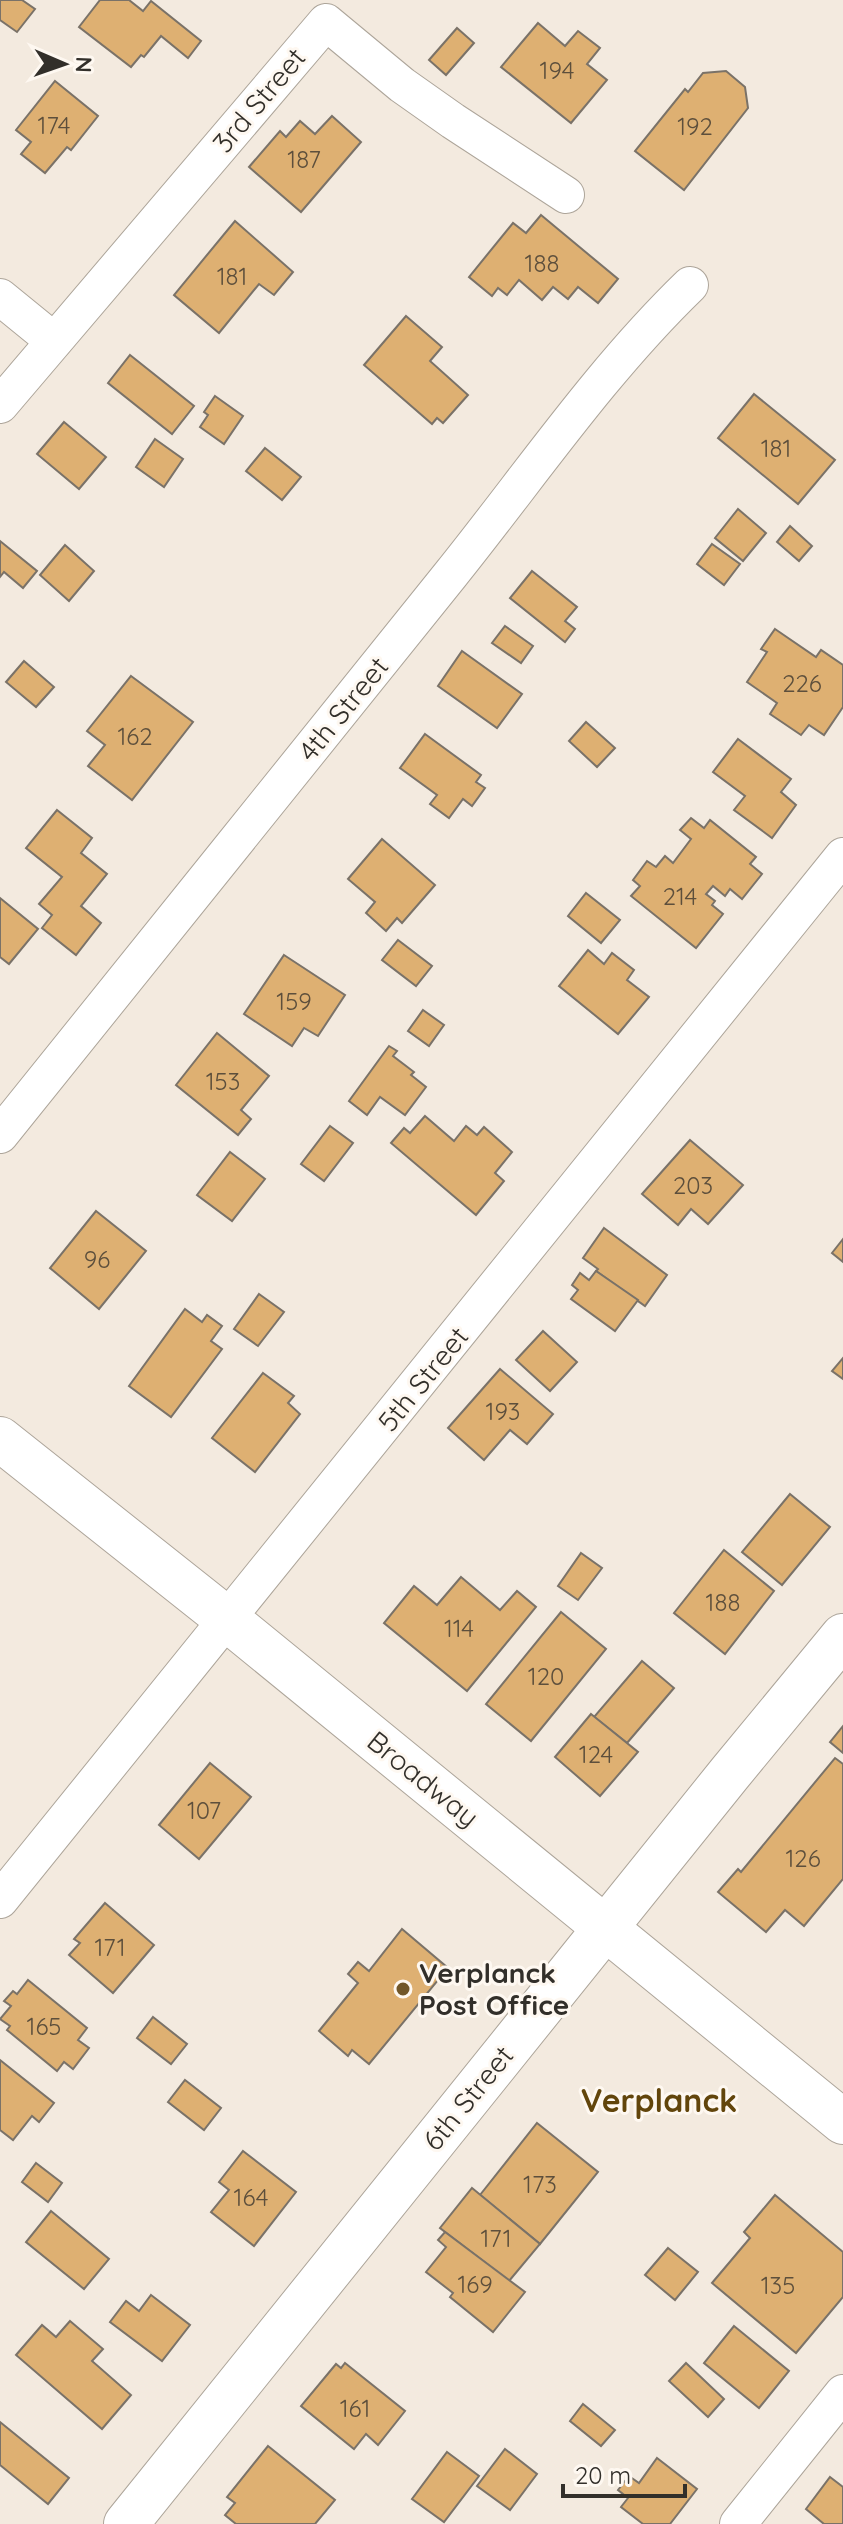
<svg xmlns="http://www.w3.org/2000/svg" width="843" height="2524" viewBox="0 0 843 2524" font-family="Quicksand,sans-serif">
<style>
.building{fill:#deb072;stroke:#7a7268;stroke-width:2}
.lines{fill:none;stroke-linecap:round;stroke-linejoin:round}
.minor-casing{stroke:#ada59a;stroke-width:38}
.tertiary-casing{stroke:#ada59a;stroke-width:46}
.minor{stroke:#fff;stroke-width:36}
.tertiary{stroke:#fff;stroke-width:44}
.poi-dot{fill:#725729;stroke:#fef8f1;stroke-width:3}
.labels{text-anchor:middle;stroke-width:6;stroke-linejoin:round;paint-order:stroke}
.number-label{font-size:24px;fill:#5d4f3c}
.street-label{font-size:28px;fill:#322f2a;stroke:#fef8f1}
.poi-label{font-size:28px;font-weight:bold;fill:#322f2a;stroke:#fef8f1;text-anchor:start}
.quarter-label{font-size:32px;font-weight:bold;fill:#62450b;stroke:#fef8f1}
</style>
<rect width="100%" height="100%" fill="#f3eadf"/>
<g class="building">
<path d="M0 0H22L35 9 17 32 0 20Z"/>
<path d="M100 0H129L143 11 151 1 201 41 188 58 161 36 144 57 141 55 131 67 79 27Z"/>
<path d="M538 23 565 46 578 31 600 48 587 64 607 80 571 123 501 67Z"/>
<path d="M457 28 474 43 446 75 429 60Z"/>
<path d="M726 71 745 87 748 108 684 190 635 151 685 89 688 92 703 73Z"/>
<path d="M55 81 98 116 71 150 67 147 45 173 21 154 31 142 16 130Z"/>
<path d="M332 116 361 142 301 212 249 167 280 131 286 137 300 121 315 134Z"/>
<path d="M541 215 618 279 598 303 578 287 568 299 553 287 542 300 519 280 507 295 498 288 492 296 469 277 513 223 526 233Z"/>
<path d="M235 221 293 272 274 295 259 284 219 333 174 295Z"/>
<path d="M406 316 442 347 430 361 468 395 443 423 437 418 432 424 364 365Z"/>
<path d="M130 355 194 406 172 434 108 383Z"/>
<path d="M754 394 835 460 798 504 718 438Z"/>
<path d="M215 396 243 416 224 444 200 427 208 415 204 412Z"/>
<path d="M64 422 106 457 79 489 37 454Z"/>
<path d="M155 439 183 459 164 487 136 467Z"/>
<path d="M265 448 301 477 282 500 246 471Z"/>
<path d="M738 509 766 533 743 561 715 538Z"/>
<path d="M790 526 812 546 799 561 777 542Z"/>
<path d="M0 541 37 571 23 588 4 572 0 577Z"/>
<path d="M712 544 740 564 724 585 697 564Z"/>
<path d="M65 545 94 571 69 601 40 575Z"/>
<path d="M532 571 577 607 565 621 575 629 565 642 510 598Z"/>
<path d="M505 626 533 646 521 663 492 643Z"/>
<path d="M775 629 816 657 821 650 843 665V707L824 735 809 725 801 735 770 714 777 703 747 682 767 652 761 649Z"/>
<path d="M462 651 522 694 497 728 438 686Z"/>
<path d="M24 661 54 687 36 707 6 682Z"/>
<path d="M131 676 193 722 132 800 88 766 105 745 87 731Z"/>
<path d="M586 722 615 748 597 767 569 741Z"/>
<path d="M425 734 481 775 476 782 485 788 472 806 463 799 449 818 430 804 437 795 400 768Z"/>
<path d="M738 739 791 779 781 792 796 805 772 838 734 810 745 796 713 772Z"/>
<path d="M57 810 92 838 81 853 107 874 81 906 101 923 76 955 42 928 52 915 39 904 62 877 26 848Z"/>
<path d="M691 818 704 828 710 820 756 857 750 864 762 874 742 899 730 889 725 896 713 886 706 894 715 901 712 905 723 914 696 948 631 896 640 886 633 880 647 861 656 867 665 856 673 863 691 839 680 830Z"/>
<path d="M382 839 435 885 402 923 397 918 386 931 366 913 375 902 348 879Z"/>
<path d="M586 893 620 920 601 943 568 916Z"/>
<path d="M0 898 38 929 9 964 0 957Z"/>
<path d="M398 940 432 966 416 986 382 960Z"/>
<path d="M588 950 604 964 612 953 634 970 627 980 649 997 618 1034 559 986Z"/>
<path d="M284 955 345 995 318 1036 304 1028 292 1046 244 1014Z"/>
<path d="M423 1010 444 1025 429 1046 408 1031Z"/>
<path d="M217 1033 269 1076 241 1110 251 1119 238 1135 176 1085Z"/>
<path d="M389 1046 397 1051 393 1056 414 1072 411 1075 426 1087 405 1115 380 1097 367 1115 349 1101Z"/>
<path d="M425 1116 454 1141 466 1126 477 1135 484 1127 512 1152 495 1173 504 1181 476 1215 391 1143 404 1128 410 1133Z"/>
<path d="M330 1126 353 1143 324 1181 301 1164Z"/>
<path d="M690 1140 743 1185 708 1224 691 1209 678 1225 642 1194Z"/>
<path d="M230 1152 265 1179 232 1221 197 1195Z"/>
<path d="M96 1211 146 1251 99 1309 50 1268Z"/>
<path d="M604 1228 667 1275 645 1306 596 1271 598 1269 583 1258Z"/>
<path d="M843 1239V1262L832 1253Z"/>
<path d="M596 1271 638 1300 615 1331 571 1299 578 1290 572 1285 580 1273 589 1280Z"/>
<path d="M259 1294 284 1312 258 1346 234 1329Z"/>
<path d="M185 1309 202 1322 207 1315 222 1326 211 1341 222 1349 171 1417 129 1386Z"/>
<path d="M543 1331 577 1362 550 1391 516 1360Z"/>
<path d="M843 1358V1379L832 1371Z"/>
<path d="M500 1369 553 1414 527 1444 510 1430 484 1460 448 1428Z"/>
<path d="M263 1373 294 1396 288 1403 300 1414 255 1472 212 1438Z"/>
<path d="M790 1494 830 1527 782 1585 742 1552Z"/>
<path d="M724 1550 774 1591 725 1654 674 1613Z"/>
<path d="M581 1553 602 1568 578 1600 558 1586Z"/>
<path d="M461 1577 500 1610 517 1591 536 1607 467 1691 384 1623 414 1586 437 1605Z"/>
<path d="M561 1612 606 1649 531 1741 486 1704Z"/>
<path d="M642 1661 674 1688 627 1743 594 1717Z"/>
<path d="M591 1714 638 1752 600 1796 555 1757Z"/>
<path d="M843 1726V1753L830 1742Z"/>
<path d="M835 1758 843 1764V1879L804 1926 785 1910 766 1932 718 1892 738 1869 741 1872Z"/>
<path d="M210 1763 251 1797 199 1859 159 1825Z"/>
<path d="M105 1903 154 1945 113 1993 69 1955 80 1943 74 1939Z"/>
<path d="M402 1929 448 1968 369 2064 352 2050 348 2056 319 2031 358 1983 348 1974 358 1962 369 1971Z"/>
<path d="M28 1980 87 2028 78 2040 89 2048 73 2069 64 2062 57 2071 7 2030 10 2026 0 2019 11 2006 4 2001 13 1991 17 1994Z"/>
<path d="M153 2017 187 2044 171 2064 137 2038Z"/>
<path d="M0 2060 54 2103 39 2122 32 2116 13 2140 0 2130Z"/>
<path d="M185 2080 221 2108 204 2130 168 2102Z"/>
<path d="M537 2123 598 2172 540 2244 480 2195Z"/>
<path d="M243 2151 296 2192 254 2246 211 2212 229 2190 219 2182Z"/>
<path d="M36 2163 62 2183 48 2202 22 2182Z"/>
<path d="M472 2188 540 2244 509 2281 440 2228Z"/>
<path d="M775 2195 843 2252V2297L796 2353 712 2283 750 2238 744 2232Z"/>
<path d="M51 2211 109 2259 84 2289 26 2242Z"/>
<path d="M445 2232 525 2292 493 2332 450 2297 453 2293 426 2272 446 2247 438 2240Z"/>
<path d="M668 2248 698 2272 675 2300 645 2275Z"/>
<path d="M151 2295 190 2325 162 2361 110 2322 126 2301 139 2311Z"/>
<path d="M70 2321 103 2349 92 2361 131 2395 102 2429 16 2355 42 2325 56 2337Z"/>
<path d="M734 2326 789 2371 759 2408 704 2363Z"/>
<path d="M345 2363 405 2411 378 2445 366 2434 354 2449 301 2406 336 2364 341 2368Z"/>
<path d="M686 2363 724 2399 708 2417 669 2381Z"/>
<path d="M583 2404 615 2430 601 2446 570 2421Z"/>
<path d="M0 2422 69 2478 48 2504 0 2465Z"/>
<path d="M268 2446 335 2500 315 2524H236L225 2515 235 2503 227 2497Z"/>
<path d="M505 2449 537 2474 510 2510 477 2486Z"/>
<path d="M447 2452 479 2476 444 2522 412 2499Z"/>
<path d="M657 2458 697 2489 670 2524H643L621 2507 628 2498 618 2490 629 2476 639 2483Z"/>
<path d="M830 2477 843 2487V2524H824L806 2509Z"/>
</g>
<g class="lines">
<defs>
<g id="minor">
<path d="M0 297 54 341"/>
<path d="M0 405 326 22 402 85 453 121 566 195"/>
<path d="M0 1135C150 948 301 761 451 574 529 477 600 372 690 285"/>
<path d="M0 1900 843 856"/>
<path d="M738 2524 843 2393"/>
</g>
<g id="tertiary">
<path d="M0 1439 228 1620 843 2122"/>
<path d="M126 2524 730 1773 843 1636"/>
</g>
</defs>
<use href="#minor" class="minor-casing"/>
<use href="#tertiary" class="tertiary-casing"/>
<use href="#minor" class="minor"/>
<use href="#tertiary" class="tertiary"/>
</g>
<circle class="poi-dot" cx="403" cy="1989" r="8"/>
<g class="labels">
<g class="number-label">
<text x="557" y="79">194</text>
<text x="54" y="134">174</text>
<text x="695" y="135">192</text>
<text x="304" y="168">187</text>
<text x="542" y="272">188</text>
<text x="232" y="285">181</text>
<text x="776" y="457">181</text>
<text x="802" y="692">226</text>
<text x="135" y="745">162</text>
<text x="680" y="905">214</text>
<text x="294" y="1010">159</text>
<text x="223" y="1090">153</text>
<text x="693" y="1194">203</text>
<text x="97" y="1268">96</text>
<text x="503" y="1420">193</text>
<text x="723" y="1611">188</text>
<text x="459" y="1637">114</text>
<text x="546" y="1685">120</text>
<text x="596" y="1763">124</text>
<text x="204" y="1819">107</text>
<text x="803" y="1867">126</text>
<text x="110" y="1956">171</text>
<text x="44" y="2035">165</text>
<text x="540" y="2193">173</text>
<text x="251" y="2206">164</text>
<text x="496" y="2247">171</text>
<text x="475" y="2293">169</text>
<text x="778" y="2294">135</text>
<text x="355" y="2417">161</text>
</g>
<g class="street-label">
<text transform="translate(259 100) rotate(-50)" y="10">3rd Street</text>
<text transform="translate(343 709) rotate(-51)" y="10">4th Street</text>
<text transform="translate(423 1379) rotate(-51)" y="10">5th Street</text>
<text transform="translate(423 1779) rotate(39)" y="10">Broadway</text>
<text transform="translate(468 2098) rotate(-51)" y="10">6th Street</text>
</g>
<g class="poi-label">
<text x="419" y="1983">Verplanck<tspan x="419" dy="32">Post Office</tspan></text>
</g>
<g class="quarter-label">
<text x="659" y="2112">Verplanck</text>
</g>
</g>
<g transform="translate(64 64) rotate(92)" stroke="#fef8f1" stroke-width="6" paint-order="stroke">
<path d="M0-6L14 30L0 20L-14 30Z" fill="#322f2a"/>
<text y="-12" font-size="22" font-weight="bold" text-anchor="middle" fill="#322f2a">N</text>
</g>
<path d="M563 2484v12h122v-12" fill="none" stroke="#322f2a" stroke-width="4"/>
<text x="575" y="2484" font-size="24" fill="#322f2a" stroke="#fef8f1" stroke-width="6" paint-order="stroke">20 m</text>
</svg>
